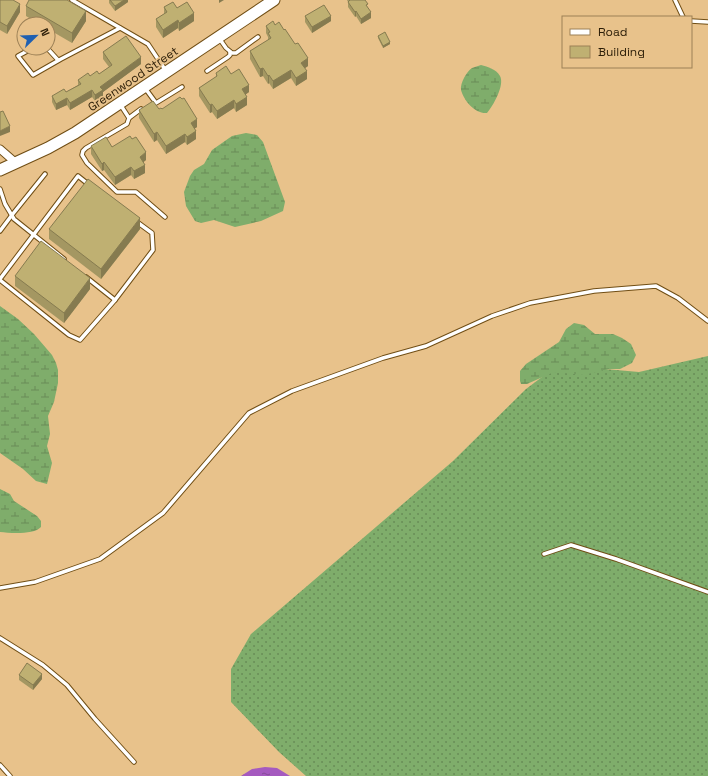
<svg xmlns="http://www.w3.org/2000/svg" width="708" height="776" viewBox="0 0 708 776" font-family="'Space Grotesk',sans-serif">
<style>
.grass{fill:url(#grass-dots)}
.wetland{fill:url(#wetland-marsh)}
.water{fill:url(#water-ripples)}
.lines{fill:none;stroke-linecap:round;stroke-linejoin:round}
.lane-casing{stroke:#704e15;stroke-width:5.5}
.street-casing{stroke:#704e15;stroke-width:9}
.secondary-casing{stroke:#704e15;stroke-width:13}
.lane{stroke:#fff;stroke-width:3.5}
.street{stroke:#fff;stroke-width:7}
.secondary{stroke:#fff;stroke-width:11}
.wall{fill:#a49762}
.shaded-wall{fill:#867b50}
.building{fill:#bfb072;stroke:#867b50}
.labels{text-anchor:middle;stroke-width:3.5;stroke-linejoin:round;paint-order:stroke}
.street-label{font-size:12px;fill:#2b1d07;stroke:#e8c28b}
</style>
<defs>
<pattern id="grass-dots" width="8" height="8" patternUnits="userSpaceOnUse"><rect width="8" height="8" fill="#7fad6b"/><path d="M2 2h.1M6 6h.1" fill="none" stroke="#688c56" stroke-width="1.8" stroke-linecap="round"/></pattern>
<pattern id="wetland-marsh" width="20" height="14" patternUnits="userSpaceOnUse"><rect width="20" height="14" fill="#7fad6b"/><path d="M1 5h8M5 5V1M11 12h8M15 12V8" fill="none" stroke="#688c56"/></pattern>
<pattern id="water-ripples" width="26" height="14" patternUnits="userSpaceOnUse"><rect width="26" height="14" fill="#a55abf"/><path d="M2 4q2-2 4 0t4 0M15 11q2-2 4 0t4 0" fill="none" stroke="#874a99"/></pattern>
</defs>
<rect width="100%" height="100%" fill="#e8c28b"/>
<path class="grass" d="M708 356V776H306L279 752 231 702V669L251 634 453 461 526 389 554 368 582 367 639 372Z"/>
<g class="wetland">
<path d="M481 65C488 67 496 69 500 76 505 85 493 106 487 113 475 114 464 101 461 90 460 83 467 71 472 68 475 67 478 66 481 65Z"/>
<path d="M246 133 257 135 263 142 285 202 283 211 261 221 235 227 214 220 201 223 195 221 186 206 184 192 190 176 194 170 204 164 212 150 232 136Z"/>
<path d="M0 306 18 319 34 334 52 355 56 363 58 370V383L54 402 48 416 50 434 47 446 52 463 47 484 36 481 23 469 0 453Z"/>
<path d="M574 323 584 325 595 334H613L622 338 631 344 636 355 632 363 620 369H608L584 375 554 372 527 384H521L520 381V371L526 364 559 342 566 329Z"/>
<path d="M0 489 10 494 14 501 37 516 41 521V527C34 535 10 533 0 532Z"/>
</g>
<path class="water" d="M265 767 277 768 290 776H241L252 769Z"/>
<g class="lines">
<defs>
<g id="lane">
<path d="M72 0 148 44 166 71"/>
<path d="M675 0 683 17"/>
<path d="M691 21 708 22"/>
<path d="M219 38 226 48 232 53H236L258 37"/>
<path d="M41 48 29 50 18 56 33 75 61 59 120 28"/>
<path d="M47 48 58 60"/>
<path d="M207 71 228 57 230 55V52"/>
<path d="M145 88 156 103 182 87"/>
<path d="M120 104 129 118 141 109"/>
<path d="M129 118 127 124 86 148 83 151 82 155 87 163 117 192H136L165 217"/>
<path d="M0 189 5 204 14 219 64 259"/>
<path d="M0 231 12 215 45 174"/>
<path d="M86 277 115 300"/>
<path d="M0 279 78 176 88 184"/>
<path d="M0 280 69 335 80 340 115 300 153 250 152 233 137 222"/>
<path d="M544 554 571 545 616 559 708 592"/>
<path d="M0 588 35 582 100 559 163 513 249 413 292 391 383 358 426 346 492 316 530 303 594 291 656 286 678 298 708 321"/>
<path d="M0 638 43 665 67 685 95 719 134 762"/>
<path d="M0 765 10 776"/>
</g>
<path id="street" d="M0 149 16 163"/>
<path id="secondary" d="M0 170 48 148 75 133 274 0"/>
</defs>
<use href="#lane" class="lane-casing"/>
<use href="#street" class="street-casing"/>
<use href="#secondary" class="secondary-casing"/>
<use href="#lane" class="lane"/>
<use href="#street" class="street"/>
<use href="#secondary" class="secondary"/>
</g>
<g class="wall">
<path d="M0 0 20 12 7 34 0 30Z"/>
<path d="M109 0H128V2L115 11 109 3Z"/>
<path d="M347 0H365L371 18 361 24 356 16 355 17 348 7V2Z"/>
<path d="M26 6 86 21 72 43 48 29V24H39L26 16Z"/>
<path d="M164 7 194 21 179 31 178 28 163 38 156 27V19L164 14Z"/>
<path d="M305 16 331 21 312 33 305 22Z"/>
<path d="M275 25 308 66 305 68 307 79 296 86 291 78 273 89 269 83 268 84 263 76 260 77 250 59V51L268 40V37L266 33V26Z"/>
<path d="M378 36 390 44 383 48 378 38Z"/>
<path d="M103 52 141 64 103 92V97L95 101 92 97 70 110 67 105 56 110 52 102V96L66 92 78 85V80L99 74 109 67 103 59Z"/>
<path d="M216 73 231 74 249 92 246 94 247 105 236 112 234 108 217 119 212 112 210 113 199 96V88L216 77Z"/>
<path d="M162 109 197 127 194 129 196 139 187 145 185 142 166 154 157 140 154 142 139 118V110Z"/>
<path d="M91 146 112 147 146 160 143 162 145 173 134 179 131 175 115 185 104 170 102 171 91 154Z"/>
<path d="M49 229H140L101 279 49 239Z"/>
<path d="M15 276 90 289 64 323 15 286Z"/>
<path d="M19 675 42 679 33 690 19 680Z"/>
</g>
<g class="shaded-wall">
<path d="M124 0H128V2L115 11V6Z"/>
<path d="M219 0H224L219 3Z"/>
<path d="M20 4V12L7 34V26Z"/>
<path d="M86 11V21L72 43V33Z"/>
<path d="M356 11V16L355 17V12Z"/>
<path d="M371 12V18L361 24V19Z"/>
<path d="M194 13V21L179 31V23Z"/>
<path d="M331 16V21L312 33V27Z"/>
<path d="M178 20V28L163 38V30Z"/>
<path d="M390 42V44L383 48V46Z"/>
<path d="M141 57V64L103 92V97L95 101V95L100 87Z"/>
<path d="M308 58V66L301 71V63Z"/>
<path d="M263 68V76L260 77V69Z"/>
<path d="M291 70V78L273 89V81Z"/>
<path d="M307 71V79L296 86V78Z"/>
<path d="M269 75V83L268 84V76Z"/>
<path d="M249 85V92L242 97V89Z"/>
<path d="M92 90V97L70 110V103Z"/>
<path d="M247 97V105L236 112V104Z"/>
<path d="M67 98V105L56 110V104Z"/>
<path d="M234 100V108L217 119V111Z"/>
<path d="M212 104V112L210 113V105Z"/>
<path d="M197 119V127L191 131V123Z"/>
<path d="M10 126V132L0 136V131Z"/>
<path d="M196 131V139L187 145V137Z"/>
<path d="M157 132V140L154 142V134Z"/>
<path d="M185 134V142L166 154V146Z"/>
<path d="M146 152V160L140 165V157Z"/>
<path d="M104 162V170L102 171V164Z"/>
<path d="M145 165V173L134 179V171Z"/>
<path d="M131 167V175L115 185V177Z"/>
<path d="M140 218V229L101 279V269Z"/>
<path d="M90 278V289L64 323V313Z"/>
<path d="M42 674V679L33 690V685Z"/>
</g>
<g class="building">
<path d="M0 0H13L20 4 7 26 0 22Z"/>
<path d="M29 0H67L86 11 72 33 26 6Z"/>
<path d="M110 0H124L115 6Z"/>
<path d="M350 0H365L368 4 366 5 371 12 361 19 356 11 355 12 348 2Z"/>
<path d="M173 2 177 8 187 2 194 13 179 23 178 20 163 30 156 19 167 12 164 7Z"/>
<path d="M324 5 331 16 312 27 305 16Z"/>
<path d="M273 21 275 25 279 22 284 30 285 29 295 44 298 43 308 58 301 63 307 71 296 78 291 70 273 81 269 75 268 76 263 68 260 69 250 51 271 38 268 33 270 32 266 26Z"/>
<path d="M385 32 390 42 383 46 378 36Z"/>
<path d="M126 36 141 57 100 87 103 90 95 95 92 90 70 103 67 98 56 104 52 96 64 89 66 92 81 84 78 80 88 73 90 76 97 71 99 74 112 65 103 52Z"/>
<path d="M226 66 231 74 239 69 249 85 242 89 247 97 236 104 234 100 217 111 212 104 210 105 199 88 217 76 216 73Z"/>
<path d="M180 97 182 99 184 98 197 119 191 123 196 131 187 137 185 134 166 146 157 132 154 134 139 110 153 101 159 109 161 108 162 109Z"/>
<path d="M3 111 10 126 0 131V112Z"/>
<path d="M130 136 132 139 136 137 146 152 140 157 145 165 134 171 131 167 115 177 104 162 102 164 91 146 106 137 112 147Z"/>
<path d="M88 179 140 218 101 269 49 229Z"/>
<path d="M41 241 90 278 64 313 15 276Z"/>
<path d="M27 663 42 674 33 685 19 675Z"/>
</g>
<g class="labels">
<g class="street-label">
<text transform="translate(133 79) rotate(-34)" y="4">Greenwood Street</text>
</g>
</g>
<rect x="562" y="16" width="130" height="52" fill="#e8c28b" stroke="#9c8056"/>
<rect x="570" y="29" width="20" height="6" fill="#ffffff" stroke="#9c8056"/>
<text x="598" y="36" font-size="12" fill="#2b1d07">Road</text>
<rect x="570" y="46" width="20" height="12" fill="#bfb072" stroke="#9c8056"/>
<text x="598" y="56" font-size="12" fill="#2b1d07">Building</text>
<g transform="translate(36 36) rotate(67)"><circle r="19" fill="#e8c28b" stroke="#9c8056"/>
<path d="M0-3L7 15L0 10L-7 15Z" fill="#2060b1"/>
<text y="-6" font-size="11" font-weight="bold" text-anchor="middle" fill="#2b1d07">N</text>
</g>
</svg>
